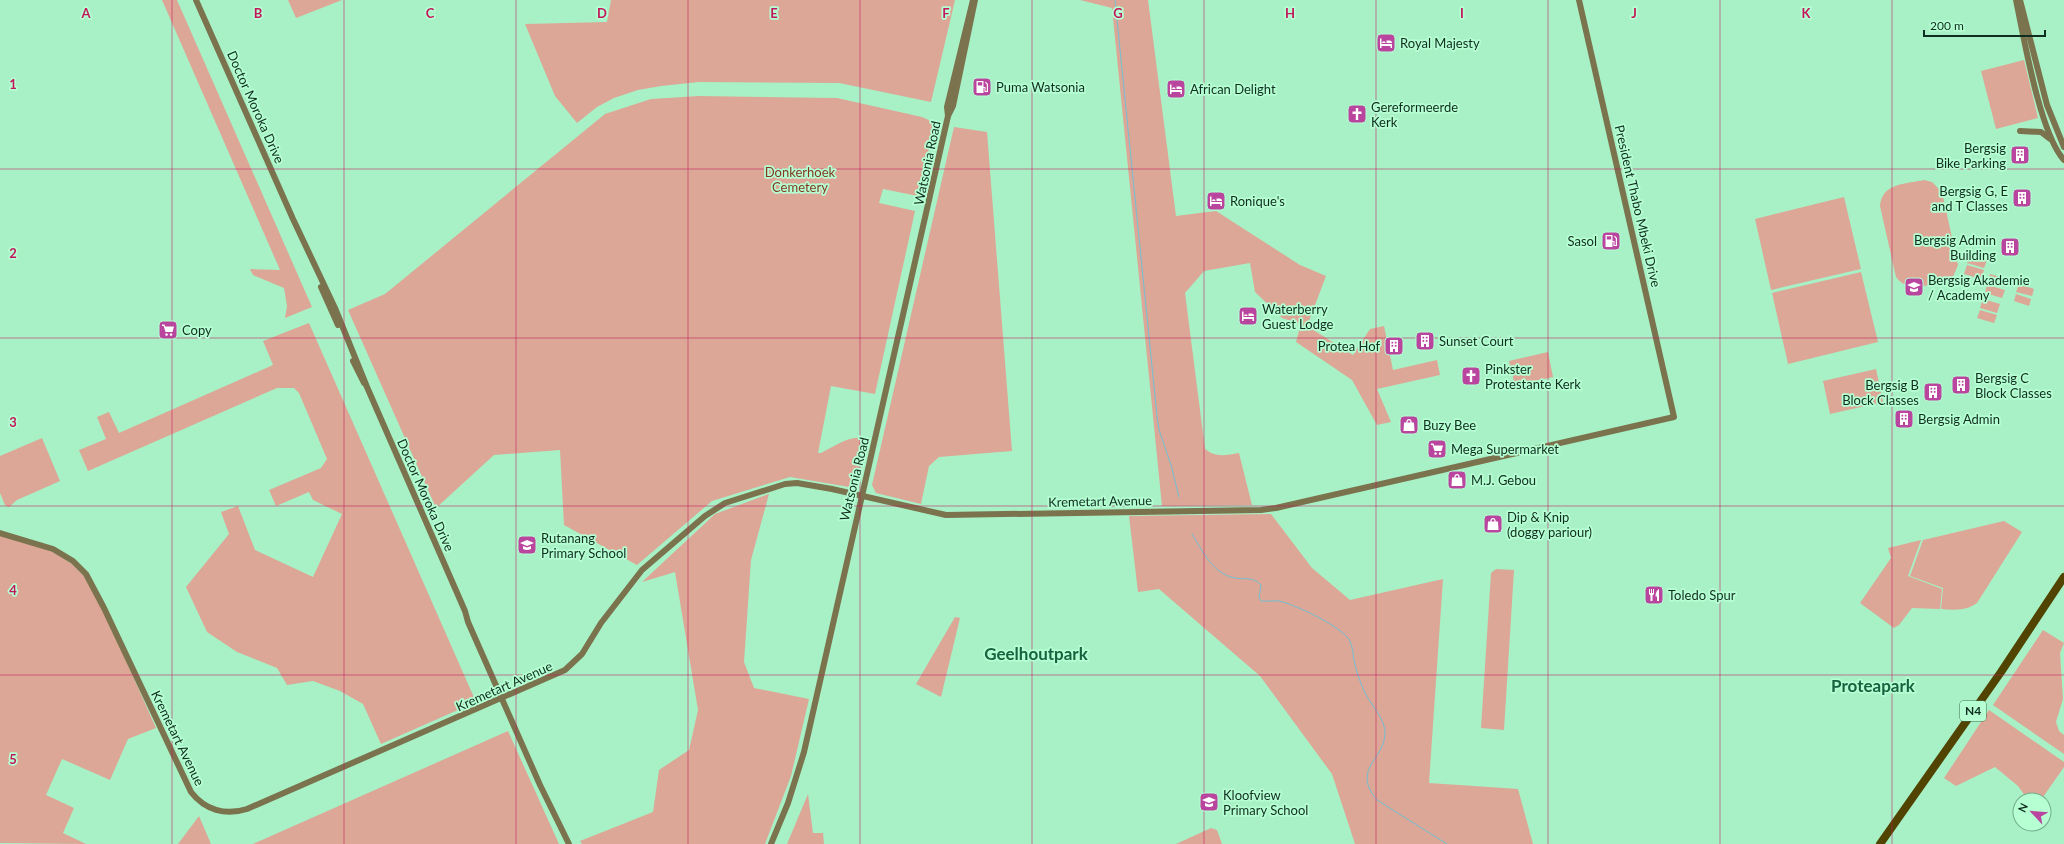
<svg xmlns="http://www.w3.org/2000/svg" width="2064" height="844" viewBox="0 0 2064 844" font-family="Lato,sans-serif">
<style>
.green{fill:#dca796}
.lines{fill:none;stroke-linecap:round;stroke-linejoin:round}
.stream{stroke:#73bed3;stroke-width:1}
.secondary{stroke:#7a734d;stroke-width:6}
.highway{stroke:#504400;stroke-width:8}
.grid{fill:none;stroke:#c2185b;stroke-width:1;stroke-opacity:0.55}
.labels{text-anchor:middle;stroke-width:3.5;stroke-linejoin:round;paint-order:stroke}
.shield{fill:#b5ffd3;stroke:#426d55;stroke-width:1}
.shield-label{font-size:12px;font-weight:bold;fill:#102e1f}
.poi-label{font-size:13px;fill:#102e1f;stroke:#b5ffd3;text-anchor:start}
.street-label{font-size:13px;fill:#102e1f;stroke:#b5ffd3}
.park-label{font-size:13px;fill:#833820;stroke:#b5ffd3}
.district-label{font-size:17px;font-weight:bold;fill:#17633f;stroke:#b5ffd3}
.grid-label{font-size:13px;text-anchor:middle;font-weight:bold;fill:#c2185b;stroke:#b5ffd3;stroke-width:3.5;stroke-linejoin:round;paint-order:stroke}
</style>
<rect width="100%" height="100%" fill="#a8f1c6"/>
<g class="green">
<path d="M162 0H177L312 307 285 318 287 306 284 288 253 275 250 269 280 270Z"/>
<path d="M288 0H342L296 18Z"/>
<path d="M611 0H955L931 102 839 83 699 82 661 86 638 90 614 98 597 107 577 123 555 96 525 24 607 22Z"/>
<path d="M1080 0H1148L1176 216 1216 211 1300 265 1326 276 1307 326 1353 355 1370 329 1384 326 1393 370 1437 360 1440 375 1377 389 1391 422 1377 425 1352 380 1296 342 1301 324 1282 318 1255 292 1250 263 1204 271 1185 293 1205 449C1216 458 1226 455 1239 453L1252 505 1162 506 1112 8Z"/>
<path d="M2024 60 2038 118 1996 129 1981 71Z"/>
<path d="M699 96 837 98 922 117 935 123 918 196 883 189 879 203 915 211 875 394 831 386 818 453H821C835 446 849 435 866 438L855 488 790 477 712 501 637 565 564 525 560 450 494 455 436 508 348 310 385 294 605 114 651 99Z"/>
<path d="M954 127 987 132 1012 451 939 457 929 466 921 504 876 493 872 485Z"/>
<path d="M1924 180 1932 182 1942 192 1958 265 1952 279C1934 283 1909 295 1896 277L1880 206C1882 183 1905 184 1924 180Z"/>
<path d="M1844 197 1861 269 1771 290 1755 219Z"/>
<path d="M1970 255 1987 260 1984 268 1967 263Z"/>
<path d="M1967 265 1984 270 1981 279 1964 274Z"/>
<path d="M1861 272 1878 342 1788 364 1772 293Z"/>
<path d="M1990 274 2008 279 2005 287 1988 282Z"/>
<path d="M2019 284 2034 289 2032 296 2016 292Z"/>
<path d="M1987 285 2005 290 2002 298 1985 293Z"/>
<path d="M2016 294 2031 299 2029 306 2014 301Z"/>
<path d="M1983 299 2000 304 1997 313 1980 308Z"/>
<path d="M1980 310 1997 315 1994 323 1977 318Z"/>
<path d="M309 323 476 702 381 744 363 704 340 691 313 681 287 685 277 668 237 652 207 632 186 587 229 534 221 512 238 506 255 550 313 577 342 514 313 500 309 492 276 506 269 490 321 468 327 459 299 393 294 388H277L88 471 79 450 106 439 97 417 109 412 119 433 273 365 263 341Z"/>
<path d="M1548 352 1553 377 1515 386 1509 361Z"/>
<path d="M1876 369 1883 402 1830 414 1823 381Z"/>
<path d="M42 438 60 481 17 500 9 507 5 505 0 493V456Z"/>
<path d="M769 494 751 560 744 662 754 688 809 699 791 776 765 844H582L580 841 653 812 659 770 689 750 698 710 675 572 642 582 715 514Z"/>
<path d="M1271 514 1312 568 1350 600 1443 579 1429 783 1518 789 1533 844H1355L1332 774 1260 676 1159 589 1138 592 1129 516Z"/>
<path d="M2004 521 2022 532 1977 603C1966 611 1955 610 1941 609L1943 588 1910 576 1923 540Z"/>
<path d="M0 535 52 551 72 564 84 576 103 609 156 728 128 739 110 780 62 759 46 795 74 808 63 833 86 844 0 843Z"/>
<path d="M1921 540 1908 576 1942 589 1940 609 1912 608 1899 625 1894 628 1860 603 1891 558 1888 548Z"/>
<path d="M1496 569 1514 570 1504 730 1481 728 1491 573Z"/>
<path d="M955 617 960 618 941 697 916 684Z"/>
<path d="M2043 630 2064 643 2060 653 2063 699 2056 722 2059 731 2064 735V754L1993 705Z"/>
<path d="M1989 710 2064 762V767L2041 800H2028L2018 786 1995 767 1956 786 1944 778Z"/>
<path d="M508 731 559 844H253Z"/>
<path d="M808 794 813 833H823L824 844H787Z"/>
<path d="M199 816 211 844H178Z"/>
<path d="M1211 828 1217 830 1222 844H1176Z"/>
</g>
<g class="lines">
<g class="stream">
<path d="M1115 0 1157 416 1159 430 1171 465 1179 497"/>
<path d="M1192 534C1203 552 1213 574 1235 578 1246 580 1252 576 1261 585L1259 597 1261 601C1267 602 1273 600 1279 601 1294 604 1343 627 1350 641 1353 648 1353 657 1355 665 1357 674 1361 684 1365 693 1371 705 1386 720 1385 734 1384 760 1351 769 1377 800L1447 844"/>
</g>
<g class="secondary">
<path d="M196 0 293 219 335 308 367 387 465 611 468 622 540 785 569 844"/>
<path d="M2016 0C2024 38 2040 134 2064 160"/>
<path d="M2020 0 2047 105 2064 147"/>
<path d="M948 116 947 107 973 0"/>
<path d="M2020 131 2041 132 2050 139"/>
<path d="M321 287 338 325"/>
<path d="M353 361 364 383"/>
<path d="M0 533 53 549 73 561 86 574 104 608 191 792C205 810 225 816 247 809L565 670 582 654 601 623 642 570 705 516 725 503 785 484 797 483 832 489 946 515 1261 510 1276 508 1674 417 1579 0"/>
<path d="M771 844 788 803 804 752 948 116 953 106 975 0"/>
</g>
<path class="highway" d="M1880 844 2001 672 2064 577"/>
</g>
<path class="grid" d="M172 0V844M344 0V844M516 0V844M688 0V844M860 0V844M1032 0V844M1204 0V844M1376 0V844M1548 0V844M1720 0V844M1892 0V844M0 169H2064M0 338H2064M0 506H2064M0 675H2064"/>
<defs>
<symbol id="hotel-square" viewBox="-11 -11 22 22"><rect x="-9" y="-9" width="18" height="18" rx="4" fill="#b9459e" stroke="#b5ffd3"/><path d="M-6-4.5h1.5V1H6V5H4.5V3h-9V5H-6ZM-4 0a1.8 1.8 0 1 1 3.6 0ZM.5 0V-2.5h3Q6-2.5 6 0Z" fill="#fff"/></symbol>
<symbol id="fuel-square" viewBox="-11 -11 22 22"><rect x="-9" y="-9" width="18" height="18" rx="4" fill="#b9459e" stroke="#b5ffd3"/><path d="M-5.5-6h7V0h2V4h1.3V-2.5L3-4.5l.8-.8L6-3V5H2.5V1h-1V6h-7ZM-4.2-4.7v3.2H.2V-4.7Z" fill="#fff"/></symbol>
<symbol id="church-square" viewBox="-11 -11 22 22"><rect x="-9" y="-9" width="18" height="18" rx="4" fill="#b9459e" stroke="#b5ffd3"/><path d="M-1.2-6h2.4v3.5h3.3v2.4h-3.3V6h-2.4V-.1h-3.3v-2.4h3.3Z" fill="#fff"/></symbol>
<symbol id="building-square" viewBox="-11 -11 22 22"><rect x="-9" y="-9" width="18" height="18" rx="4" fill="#b9459e" stroke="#b5ffd3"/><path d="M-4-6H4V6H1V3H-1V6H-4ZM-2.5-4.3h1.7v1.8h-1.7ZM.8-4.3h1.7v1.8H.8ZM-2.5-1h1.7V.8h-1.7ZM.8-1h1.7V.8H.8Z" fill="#fff"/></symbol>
<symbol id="school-square" viewBox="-11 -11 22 22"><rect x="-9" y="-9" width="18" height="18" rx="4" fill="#b9459e" stroke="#b5ffd3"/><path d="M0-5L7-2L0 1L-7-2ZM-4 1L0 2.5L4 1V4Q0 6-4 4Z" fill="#fff"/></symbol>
<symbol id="supermarket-square" viewBox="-11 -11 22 22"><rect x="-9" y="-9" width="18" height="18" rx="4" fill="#b9459e" stroke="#b5ffd3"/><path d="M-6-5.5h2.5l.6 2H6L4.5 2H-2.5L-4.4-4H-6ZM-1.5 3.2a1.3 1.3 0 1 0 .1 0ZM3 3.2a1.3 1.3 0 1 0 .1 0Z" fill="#fff"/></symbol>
<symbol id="shop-square" viewBox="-11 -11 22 22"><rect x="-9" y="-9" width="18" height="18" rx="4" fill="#b9459e" stroke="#b5ffd3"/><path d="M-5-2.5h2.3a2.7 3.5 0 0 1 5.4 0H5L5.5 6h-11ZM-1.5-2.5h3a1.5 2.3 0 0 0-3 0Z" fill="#fff"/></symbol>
<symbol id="restaurant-square" viewBox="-11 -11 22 22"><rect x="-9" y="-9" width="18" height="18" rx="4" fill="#b9459e" stroke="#b5ffd3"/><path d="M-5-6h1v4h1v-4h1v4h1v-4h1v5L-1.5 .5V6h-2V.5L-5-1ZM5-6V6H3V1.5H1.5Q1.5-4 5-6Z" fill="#fff"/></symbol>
</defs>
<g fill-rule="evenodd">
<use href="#hotel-square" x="1375" y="32" width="22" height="22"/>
<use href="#fuel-square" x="971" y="76" width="22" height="22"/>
<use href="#hotel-square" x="1165" y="78" width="22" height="22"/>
<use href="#church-square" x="1346" y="103" width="22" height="22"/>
<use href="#building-square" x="2009" y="144" width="22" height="22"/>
<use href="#building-square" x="2011" y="187" width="22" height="22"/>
<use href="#hotel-square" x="1205" y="190" width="22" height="22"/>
<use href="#fuel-square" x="1600" y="230" width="22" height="22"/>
<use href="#building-square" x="1999" y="236" width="22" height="22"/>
<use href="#school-square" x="1903" y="276" width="22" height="22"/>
<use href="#hotel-square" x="1237" y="305" width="22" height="22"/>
<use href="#supermarket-square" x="157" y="319" width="22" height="22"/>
<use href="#building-square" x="1414" y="330" width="22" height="22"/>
<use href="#building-square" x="1383" y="335" width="22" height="22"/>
<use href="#church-square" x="1460" y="365" width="22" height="22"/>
<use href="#building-square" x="1950" y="374" width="22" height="22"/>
<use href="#building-square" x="1922" y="381" width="22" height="22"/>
<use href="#building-square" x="1893" y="408" width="22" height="22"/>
<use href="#shop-square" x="1398" y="414" width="22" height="22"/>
<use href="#supermarket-square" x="1426" y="438" width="22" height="22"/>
<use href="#shop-square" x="1446" y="469" width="22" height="22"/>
<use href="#shop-square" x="1482" y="513" width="22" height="22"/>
<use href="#school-square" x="516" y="534" width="22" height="22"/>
<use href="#restaurant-square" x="1643" y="584" width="22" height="22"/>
<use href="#school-square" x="1198" y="791" width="22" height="22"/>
</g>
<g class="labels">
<rect class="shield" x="1960" y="701" width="26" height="20" rx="3"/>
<g class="shield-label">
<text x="1973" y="715">N4</text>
</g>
<g class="poi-label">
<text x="1400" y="48">Royal Majesty</text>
<text x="996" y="92">Puma Watsonia</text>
<text x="1190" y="94">African Delight</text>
<text x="1371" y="112">Gereformeerde<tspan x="1371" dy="15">Kerk</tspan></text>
<text x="2006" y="153" text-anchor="end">Bergsig<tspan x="2006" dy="15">Bike Parking</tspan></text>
<text x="2008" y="196" text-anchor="end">Bergsig G, E<tspan x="2008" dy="15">and T Classes</tspan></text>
<text x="1230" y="206">Ronique's</text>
<text x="1996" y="245" text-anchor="end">Bergsig Admin<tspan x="1996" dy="15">Building</tspan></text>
<text x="1597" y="246" text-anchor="end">Sasol</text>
<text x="1928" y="285">Bergsig Akademie<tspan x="1928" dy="15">/ Academy</tspan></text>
<text x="1262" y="314">Waterberry<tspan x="1262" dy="15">Guest Lodge</tspan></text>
<text x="182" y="335">Copy</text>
<text x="1439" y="346">Sunset Court</text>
<text x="1380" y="351" text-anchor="end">Protea Hof</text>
<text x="1485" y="374">Pinkster<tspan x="1485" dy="15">Protestante Kerk</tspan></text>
<text x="1975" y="383">Bergsig C<tspan x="1975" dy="15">Block Classes</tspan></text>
<text x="1919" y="390" text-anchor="end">Bergsig B<tspan x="1919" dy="15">Block Classes</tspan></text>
<text x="1918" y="424">Bergsig Admin</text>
<text x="1423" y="430">Buzy Bee</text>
<text x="1451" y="454">Mega Supermarket</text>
<text x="1471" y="485">M.J. Gebou</text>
<text x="1507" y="522">Dip &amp; Knip<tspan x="1507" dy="15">(doggy pariour)</tspan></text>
<text x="541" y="543">Rutanang<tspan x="541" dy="15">Primary School</tspan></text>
<text x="1668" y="600">Toledo Spur</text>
<text x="1223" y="800">Kloofview<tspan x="1223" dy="15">Primary School</tspan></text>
</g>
<g class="street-label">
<text transform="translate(256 107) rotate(66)" y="5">Doctor Moroka Drive</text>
<text transform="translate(927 163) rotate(-78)" y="5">Watsonia Road</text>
<text transform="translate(1638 206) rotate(77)" y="5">President Thabo Mbeki Drive</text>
<text transform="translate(854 479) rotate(-76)" y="5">Watsonia Road</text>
<text transform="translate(426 495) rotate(66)" y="5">Doctor Moroka Drive</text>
<text transform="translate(1100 501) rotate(-1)" y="5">Kremetart Avenue</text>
<text transform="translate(504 686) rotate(-24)" y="5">Kremetart Avenue</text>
<text transform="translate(178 738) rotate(64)" y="5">Kremetart Avenue</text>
</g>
<g class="park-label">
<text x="800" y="177">Donkerhoek<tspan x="800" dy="15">Cemetery</tspan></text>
</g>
<g class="district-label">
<text x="1036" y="660">Geelhoutpark</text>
<text x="1873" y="692">Proteapark</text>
</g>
</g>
<g class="grid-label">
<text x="86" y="18">A</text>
<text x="258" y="18">B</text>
<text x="430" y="18">C</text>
<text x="602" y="18">D</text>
<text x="774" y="18">E</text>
<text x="946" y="18">F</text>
<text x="1118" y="18">G</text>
<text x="1290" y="18">H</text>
<text x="1462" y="18">I</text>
<text x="1634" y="18">J</text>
<text x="1806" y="18">K</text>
<text x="13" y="89">1</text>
<text x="13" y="258">2</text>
<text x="13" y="427">3</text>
<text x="13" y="595">4</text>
<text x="13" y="764">5</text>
</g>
<g transform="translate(2032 812) rotate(296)"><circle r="19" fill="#b5ffd3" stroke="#73ab8b"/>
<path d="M0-3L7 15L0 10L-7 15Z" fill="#b9459e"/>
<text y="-6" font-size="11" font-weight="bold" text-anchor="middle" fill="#102e1f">N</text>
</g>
<path d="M1924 30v6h121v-6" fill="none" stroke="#102e1f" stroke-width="2"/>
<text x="1930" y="30" font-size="12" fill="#102e1f" stroke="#b5ffd3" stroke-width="3" paint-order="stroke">200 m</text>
</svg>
